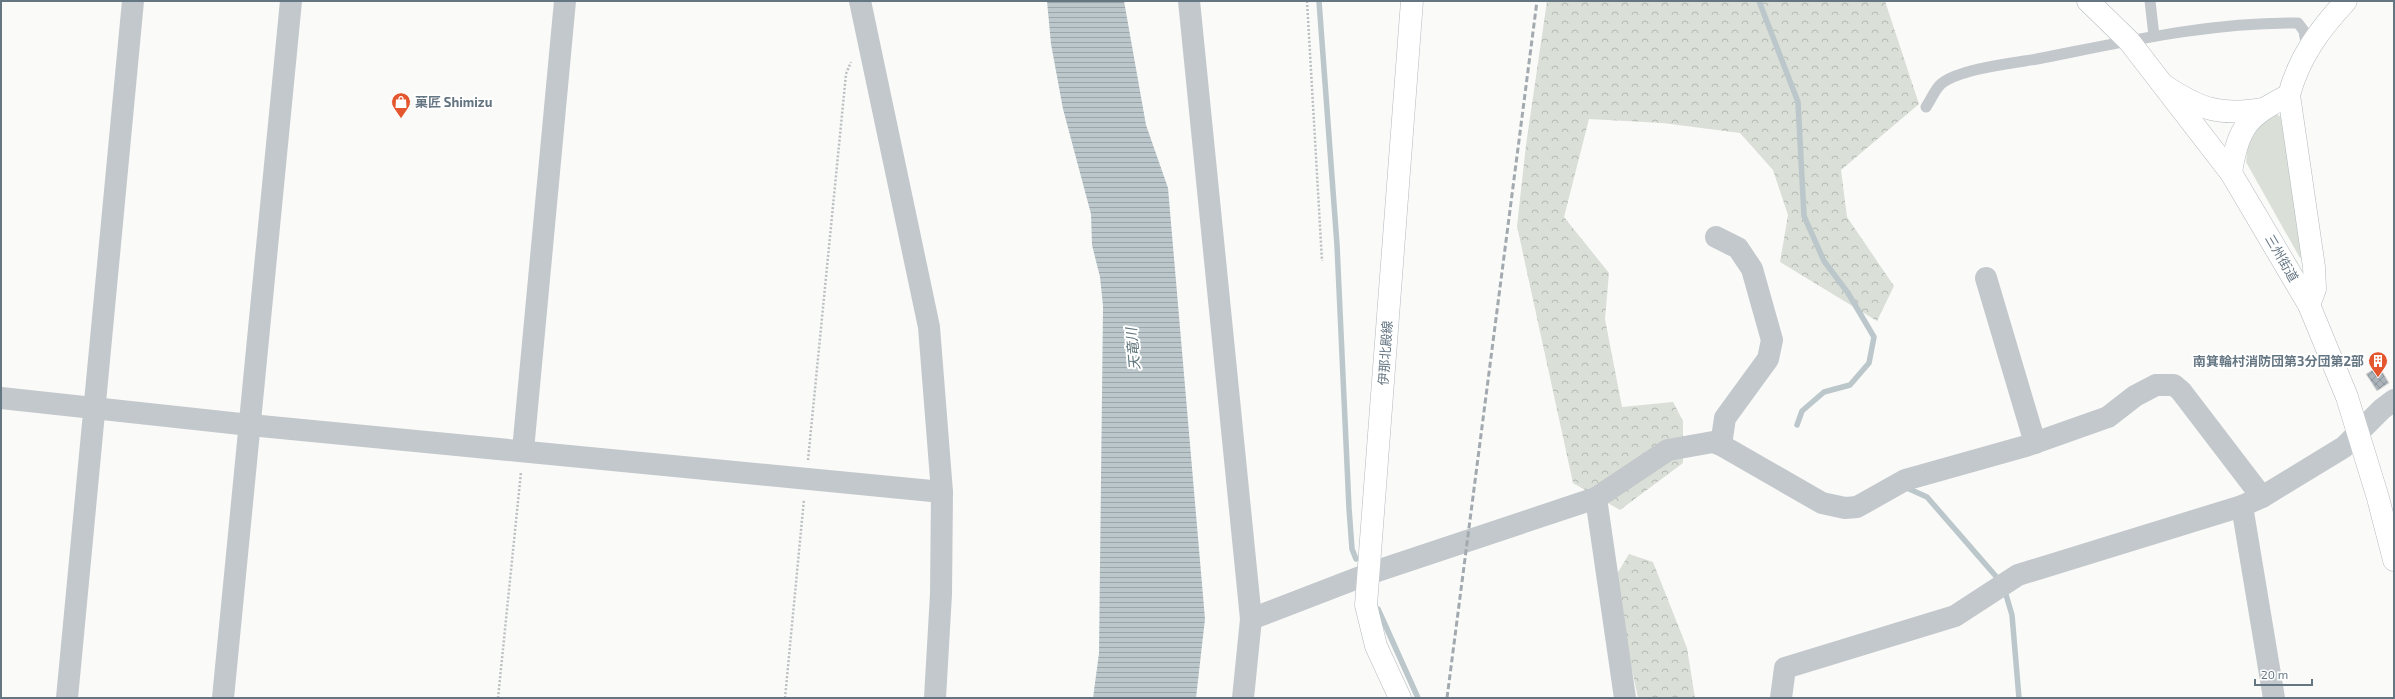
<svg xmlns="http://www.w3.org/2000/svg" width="2395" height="699" viewBox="0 0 2395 699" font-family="'Exo 2','Noto Sans JP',sans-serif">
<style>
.forest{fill:url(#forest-crowns)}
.garden{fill:#dadfd7}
.water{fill:url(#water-rules)}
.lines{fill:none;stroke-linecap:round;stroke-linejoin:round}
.stream{stroke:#bbc7cb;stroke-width:5.5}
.building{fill:url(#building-cross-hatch);stroke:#dcdcda}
.secondary-casing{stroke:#b3babf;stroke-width:23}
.trunk-casing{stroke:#b4b9bd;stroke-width:23}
.path{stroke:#bbbfc2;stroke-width:2.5;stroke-dasharray:2 2;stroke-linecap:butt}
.service{stroke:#c3c8cc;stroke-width:11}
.minor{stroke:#c3c8cc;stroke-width:22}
.tertiary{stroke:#c3c8cc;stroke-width:22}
.secondary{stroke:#fff;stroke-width:22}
.trunk{stroke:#fff;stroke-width:22}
.rail{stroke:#a2aab0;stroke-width:3;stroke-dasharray:6 3;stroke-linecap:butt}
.labels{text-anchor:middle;stroke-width:4;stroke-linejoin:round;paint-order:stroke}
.poi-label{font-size:13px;font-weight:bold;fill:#657683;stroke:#fff;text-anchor:start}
.street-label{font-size:13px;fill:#657683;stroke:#fff}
.water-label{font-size:14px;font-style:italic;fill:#60757c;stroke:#fff}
</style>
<defs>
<pattern id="forest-crowns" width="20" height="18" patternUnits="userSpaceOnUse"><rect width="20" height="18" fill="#dadfd7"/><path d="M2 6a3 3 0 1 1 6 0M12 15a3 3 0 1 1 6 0" fill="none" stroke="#b4b9b4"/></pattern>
<pattern id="water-rules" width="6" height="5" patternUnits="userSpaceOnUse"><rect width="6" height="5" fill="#bbc7cb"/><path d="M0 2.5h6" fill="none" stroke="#9ca6aa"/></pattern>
<pattern id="building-cross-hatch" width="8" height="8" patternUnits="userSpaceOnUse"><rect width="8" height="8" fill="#aab3b9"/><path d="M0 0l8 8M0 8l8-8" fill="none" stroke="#8e969c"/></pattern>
</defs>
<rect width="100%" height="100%" fill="#fafaf8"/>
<g class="forest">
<path d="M1547 1H1885L1919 104 1841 170 1847 217 1894 286 1877 321 1780 262 1788 215 1773 170 1740 133 1663 123 1589 119 1564 217 1609 273 1605 319 1622 407 1673 402 1683 421V463L1620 510 1573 483 1517 226 1526 145Z"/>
<path d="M1629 554 1653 562 1687 648 1695 698H1638L1630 660 1602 599Z"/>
</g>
<path class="garden" d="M2276 114 2283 118 2304 257 2300 258 2246 162 2249 136 2256 126Z"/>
<path class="water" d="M1047 1H1124L1146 125 1168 188 1205 619 1196 698H1093L1099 653 1103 306 1100 277 1092 245 1091 214 1063 109 1051 44Z"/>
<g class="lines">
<g class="stream">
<path d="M1319 1 1337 245 1349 508 1352 549 1356 559"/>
<path d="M1759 1 1798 102 1804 216 1824 261 1848 293 1874 337 1869 363 1850 385 1824 392 1802 411 1797 425"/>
<path d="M1907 488 1927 497 2000 581"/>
<path d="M2004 588 2012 615 2019 698"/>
<path d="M1378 609 1418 698"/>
</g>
</g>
<path class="building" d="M2379 366 2389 383 2377 391 2366 374Z"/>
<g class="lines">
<defs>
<g id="secondary">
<path d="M2165 86C2200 109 2219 116 2262 109"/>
<path d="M2231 173C2238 126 2248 116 2289 95"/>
<path d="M2309 305 2315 289 2314 267 2289 95C2299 57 2320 29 2346 1"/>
<path d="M1400 698 1376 646 1366 605 1412 1"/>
</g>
<path id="trunk" d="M2088 1 2129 41 2231 173 2309 305 2347 397 2378 498 2394 560"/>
</defs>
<use href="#secondary" class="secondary-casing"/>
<use href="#trunk" class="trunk-casing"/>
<g class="path">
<path d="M1307 1 1322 261"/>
<path d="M808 460 846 74 851 62"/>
<path d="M498 698 521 472"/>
<path d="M785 698 804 499"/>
</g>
<g class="service">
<path d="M2150 1 2154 36"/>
<path d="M1926 107C1931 100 1935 89 1941 84 1959 69 2013 63 2037 59 2124 42 2210 22 2298 23L2304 31 2307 49"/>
</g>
<g class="minor">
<path d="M860 1 929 327 942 492 941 594 935 698"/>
<path d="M1189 1 1251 619 1243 698"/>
<path d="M1716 237 1738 248 1752 269 1772 340 1768 359 1725 418 1721 445"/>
<path d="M1986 278 2035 443"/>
<path d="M1 398 250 425 942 492"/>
<path d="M523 450 565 1"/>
<path d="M1596 498 1625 698"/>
<path d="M1251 619 1368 574 1596 498 1668 450 1713 442 1721 445 1822 503 1845 508 1857 507 1905 480 2026 446 2108 417 2135 396 2156 385H2174L2181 391 2262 497"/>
<path d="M67 698 133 1"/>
<path d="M1781 698 1785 668 1955 616 2018 575 2242 506"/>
<path d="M2274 698 2242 506 2262 497 2344 447 2382 409 2394 400"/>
</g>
<path class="tertiary" d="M223 698 291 1"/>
<use href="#secondary" class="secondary"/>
<use href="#trunk" class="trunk"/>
<path class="rail" d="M1447 698 1537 1"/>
</g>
<defs>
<symbol id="shop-pin" viewBox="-11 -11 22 30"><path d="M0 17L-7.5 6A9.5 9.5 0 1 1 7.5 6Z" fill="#e4572e" stroke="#fff"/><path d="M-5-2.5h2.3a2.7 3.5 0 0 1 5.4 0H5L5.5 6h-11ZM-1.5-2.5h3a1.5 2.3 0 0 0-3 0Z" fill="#fff"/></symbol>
<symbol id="building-pin" viewBox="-11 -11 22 30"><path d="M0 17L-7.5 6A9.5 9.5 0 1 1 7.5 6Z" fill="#e4572e" stroke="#fff"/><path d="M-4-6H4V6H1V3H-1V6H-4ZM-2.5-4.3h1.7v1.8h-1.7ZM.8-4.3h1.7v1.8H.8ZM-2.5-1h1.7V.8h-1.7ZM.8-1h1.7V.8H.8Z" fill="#fff"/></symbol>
</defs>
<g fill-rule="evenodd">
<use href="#shop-pin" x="390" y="91" width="22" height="30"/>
<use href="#building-pin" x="2367" y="350" width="22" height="30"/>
</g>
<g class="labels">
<g class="poi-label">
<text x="415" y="107">菓匠 Shimizu</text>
<text x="2364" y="366" text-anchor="end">南箕輪村消防団第3分団第2部</text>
</g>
<g class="street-label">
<text transform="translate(2282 258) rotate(60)" y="5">三州街道</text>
<text transform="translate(1385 353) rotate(-86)" y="5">伊那北殿線</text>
</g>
<g class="water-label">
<text transform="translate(1133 349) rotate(-95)" y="5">天竜川</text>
</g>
</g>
<rect width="2395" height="699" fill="none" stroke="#657683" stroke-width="4"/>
<path d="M2255 679v6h57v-6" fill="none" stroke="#657683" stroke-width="2"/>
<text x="2261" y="679" font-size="12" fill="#657683" stroke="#ffffff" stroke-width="3" paint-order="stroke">20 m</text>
</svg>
